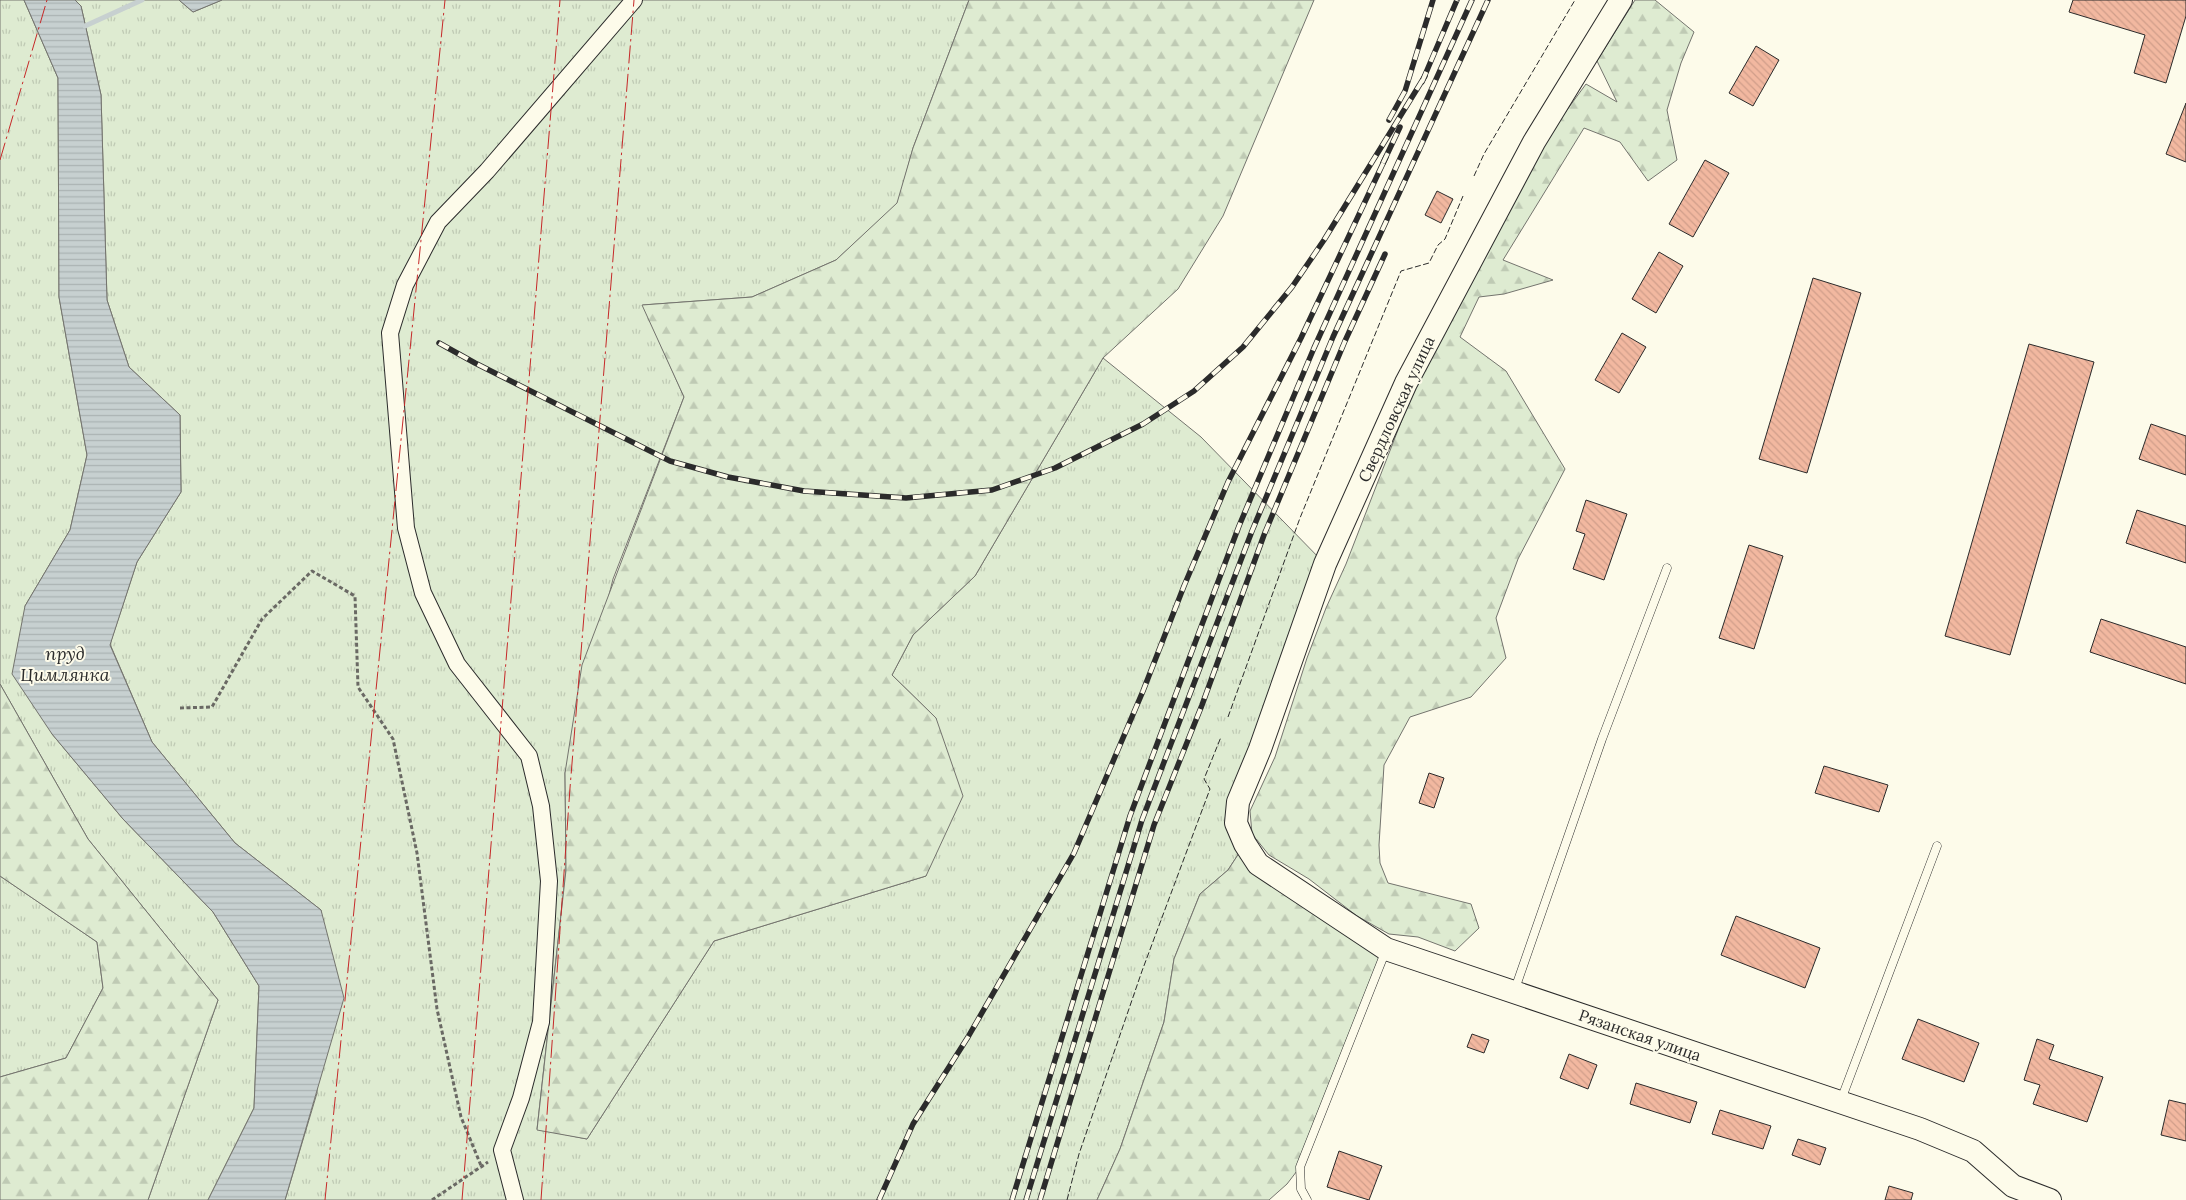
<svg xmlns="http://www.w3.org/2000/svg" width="2186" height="1200" viewBox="0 0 2186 1200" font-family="Lora,serif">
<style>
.grass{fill:url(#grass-tufts);stroke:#74746e}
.forest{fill:url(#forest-firs);stroke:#74746e}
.water{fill:url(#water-rules);stroke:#74746e}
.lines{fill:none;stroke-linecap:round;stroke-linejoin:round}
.stream{stroke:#c7d0d0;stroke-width:5}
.building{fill:url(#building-back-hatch);stroke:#2b2b2b}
.lane-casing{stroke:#2b2b2b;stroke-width:9}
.street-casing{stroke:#2b2b2b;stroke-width:18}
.secondary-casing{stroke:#2b2b2b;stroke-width:24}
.path{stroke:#6a6964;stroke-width:3;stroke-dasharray:4 2.5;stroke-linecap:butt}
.lane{stroke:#fdfbea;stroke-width:8}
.street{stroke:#fdfbea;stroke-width:16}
.secondary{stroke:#fdfbea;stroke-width:22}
.rail-casing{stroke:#2b2b2b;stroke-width:5.5}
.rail{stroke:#fdfbea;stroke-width:4;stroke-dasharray:11;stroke-linecap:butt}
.fence{stroke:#2b2b2b;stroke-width:1;stroke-dasharray:6 2.5;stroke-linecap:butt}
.power{stroke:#c62828;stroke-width:1;stroke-dasharray:18 4 2.5 4;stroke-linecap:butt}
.labels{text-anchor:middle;stroke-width:4;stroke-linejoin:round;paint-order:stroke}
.street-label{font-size:16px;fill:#2b2b2b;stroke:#fdfbea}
.water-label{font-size:18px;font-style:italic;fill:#2b2b2b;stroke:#fdfbea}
</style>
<defs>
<pattern id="grass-tufts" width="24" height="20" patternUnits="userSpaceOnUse" patternTransform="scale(1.25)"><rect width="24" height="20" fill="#deebd1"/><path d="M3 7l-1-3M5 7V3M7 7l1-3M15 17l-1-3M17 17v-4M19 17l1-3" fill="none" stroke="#bfcab4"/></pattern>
<pattern id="forest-firs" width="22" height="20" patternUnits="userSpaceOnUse" patternTransform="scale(1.25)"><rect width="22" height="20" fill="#deebd1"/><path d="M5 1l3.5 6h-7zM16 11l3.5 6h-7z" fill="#bfcab4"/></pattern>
<pattern id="water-rules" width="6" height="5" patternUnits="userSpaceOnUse" patternTransform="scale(1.25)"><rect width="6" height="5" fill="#c7d0d0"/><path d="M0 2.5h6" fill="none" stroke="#abb3b3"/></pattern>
<pattern id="building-back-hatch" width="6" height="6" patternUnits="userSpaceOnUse" patternTransform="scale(1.25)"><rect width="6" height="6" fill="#f2b8a0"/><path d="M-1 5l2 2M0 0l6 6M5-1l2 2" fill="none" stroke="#d09e8a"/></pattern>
</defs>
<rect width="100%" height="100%" fill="#fdfbea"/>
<g class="grass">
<path d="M0 0H24L58 78 59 297 87 455 70 530 25 606 52 734 123 819 213 912 259 986 254 1108 208 1200H148L218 1000 88 839 0 684Z"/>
<path d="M75 0H179L193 12 222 0H969L913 148 898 203 836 260 752 297 643 305 684 397 613 579 565 773 566 869 537 1129 587 1139 714 941 926 876 936 718 892 675 913 635 975 576 1103 358 1201 437 1325 564 1238 802 1245 844 1228 870 1200 894 1174 959 1164 1022 1120 1149 1097 1200H285L317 1093 321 910 235 843 152 742 110 644 137 562 181 492 180 415 129 367 107 300 101 95 81 6Z"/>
<path d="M0 876 97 942 103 988 66 1058 0 1077Z"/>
</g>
<g class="forest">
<path d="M969 0H1314L1223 216 1178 289 1103 358 975 576 913 635 892 675 936 718 963 796 926 876 714 941 587 1139 537 1130 566 870 565 773 582 665 684 397 642 305 752 297 836 260 897 203 913 148Z"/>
<path d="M1635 0H1655L1694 32 1681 63 1667 110 1677 160 1648 181 1620 142 1584 128 1503 260 1553 280 1504 294 1479 297 1460 337 1506 371 1565 469 1518 559 1496 618 1506 658 1471 697 1410 717 1384 765 1379 845 1380 863 1388 883 1471 904 1479 928 1455 951 1418 937 1389 934 1357 916 1309 879 1269 855 1252 834 1250 811 1275 757 1307 658 1326 608 1346 564 1410 399 1547 137 1586 84 1617 102 1597 61Z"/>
<path d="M0 684 88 839 218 1000 148 1200H0V1077L66 1058 103 988 97 942 0 876Z"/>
<path d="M1245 844 1386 949 1300 1167 1287 1184 1269 1200H1097L1120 1149 1164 1022 1174 959 1200 894 1228 870Z"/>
</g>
<g class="water">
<path d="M24 0H75L81 6 101 95 107 300 129 367 180 415 181 492 137 562 110 645 152 742 235 843 321 910 344 998 285 1200H208L254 1108 259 986 213 912 123 819 52 734 12 674 25 606 70 530 87 455 59 297 58 78Z"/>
<path d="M179 0H222L193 12Z"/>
</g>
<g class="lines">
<path class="stream" d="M85 26 142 0"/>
</g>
<g class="building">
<path d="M2073 0H2186V16L2166 83 2134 73 2145 35 2069 12Z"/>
<path d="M1756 46 1779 60 1753 106 1729 93Z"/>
<path d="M2186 103V162L2166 154Z"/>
<path d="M1705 160 1729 173 1693 237 1669 224Z"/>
<path d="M1437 191 1453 199 1441 223 1425 215Z"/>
<path d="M1659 252 1683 266 1656 313 1632 299Z"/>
<path d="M1813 278 1861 293 1807 473 1759 459Z"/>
<path d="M1622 333 1646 347 1619 393 1595 380Z"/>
<path d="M2029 344 2094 362 2010 655 1945 636Z"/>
<path d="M2151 424 2186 436V475L2139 459Z"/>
<path d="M1586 500 1627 514 1604 580 1573 569 1585 534 1576 531Z"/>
<path d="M2137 510 2186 526V563L2126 543Z"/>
<path d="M1749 545 1783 556 1754 649 1719 638Z"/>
<path d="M2101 619 2186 647V684L2090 652Z"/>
<path d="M1824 766 1888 785 1879 812 1815 793Z"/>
<path d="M1429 773 1444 778 1434 808 1419 803Z"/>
<path d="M1736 916 1820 948 1805 988 1721 955Z"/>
<path d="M1918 1019 1979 1043 1964 1082 1902 1059Z"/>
<path d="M1472 1034 1489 1040 1484 1053 1467 1047Z"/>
<path d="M2037 1039 2054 1045 2049 1059 2103 1077 2087 1122 2033 1104 2040 1085 2024 1080Z"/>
<path d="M1569 1054 1597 1065 1588 1089 1560 1078Z"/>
<path d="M1636 1083 1697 1102 1690 1123 1630 1104Z"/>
<path d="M2169 1100 2186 1104V1141L2161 1135Z"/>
<path d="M1720 1110 1771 1126 1763 1149 1712 1134Z"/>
<path d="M1798 1139 1826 1148 1820 1165 1792 1155Z"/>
<path d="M1339 1151 1382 1166 1369 1200 1327 1187Z"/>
<path d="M1889 1186 1913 1193 1911 1200H1885Z"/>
</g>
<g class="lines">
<defs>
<g id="lane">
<path d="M1515 989 1602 739 1667 568"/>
<path d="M1841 1100 1937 846"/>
<path d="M1307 1200 1301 1189 1300 1167 1386 950"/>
</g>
<path id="street" d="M515 1200 502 1150 521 1098 541 1022 549 881 541 806 529 756 457 664 423 593 406 528 390 333 405 285 438 222 487 171 634 0"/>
<path id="secondary" d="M1621 0 1534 142 1406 383 1325 564 1260 749 1238 802 1236 823 1245 844 1258 864 1386 949 1920 1129 1973 1151 2013 1186 2050 1200"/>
</defs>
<use href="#lane" class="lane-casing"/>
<use href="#street" class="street-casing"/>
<use href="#secondary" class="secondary-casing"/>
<g class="path">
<path d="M180 708 212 707 262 619 312 571 355 596 358 687 393 739 417 853 437 1009 461 1117 482 1168"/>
<path d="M432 1200 488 1162"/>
</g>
<use href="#lane" class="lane"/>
<use href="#street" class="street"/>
<use href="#secondary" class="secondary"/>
<defs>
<g id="rail">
<path d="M1422 82 1457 0"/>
<path d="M1389 120 1405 91 1433 0"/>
<path d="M1383 163 1400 127"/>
<path d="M439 343 475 363 670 461 728 477 804 491 906 498 992 490 1055 468 1143 424 1194 391 1243 347 1292 287 1324 240 1425 76"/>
<path d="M879 1200 913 1124 968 1037 1074 853 1143 691 1184 586 1228 482 1301 338 1386 157"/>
<path d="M1012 1200 1130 816 1239 526 1314 348 1472 0"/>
<path d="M1026 1200 1142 820 1252 531 1333 337 1488 0"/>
<path d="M1040 1200 1154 825 1202 705 1264 535 1345 341 1385 254"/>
</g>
</defs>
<use href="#rail" class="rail-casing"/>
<use href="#rail" class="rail"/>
<g class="fence">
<path d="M1474 176 1484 154 1575 0"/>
<path d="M1228 717 1300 518 1401 271 1429 263 1438 245 1445 239 1463 196"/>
<path d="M1067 1200 1079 1154 1142 971 1210 789 1204 779 1221 737"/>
</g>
<g class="power">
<path d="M0 160 47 0"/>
<path d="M325 1200 445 0"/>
<path d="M462 1200 560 0"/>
<path d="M541 1200 570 788 634 0"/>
</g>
</g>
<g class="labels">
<g class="street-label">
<text transform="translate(1396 409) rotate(-65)" y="6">Свердловская улица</text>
<text transform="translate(1640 1035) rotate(19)" y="6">Рязанская улица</text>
</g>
<g class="water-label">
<text x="65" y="660">пруд<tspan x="65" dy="21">Цимлянка</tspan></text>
</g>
</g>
</svg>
